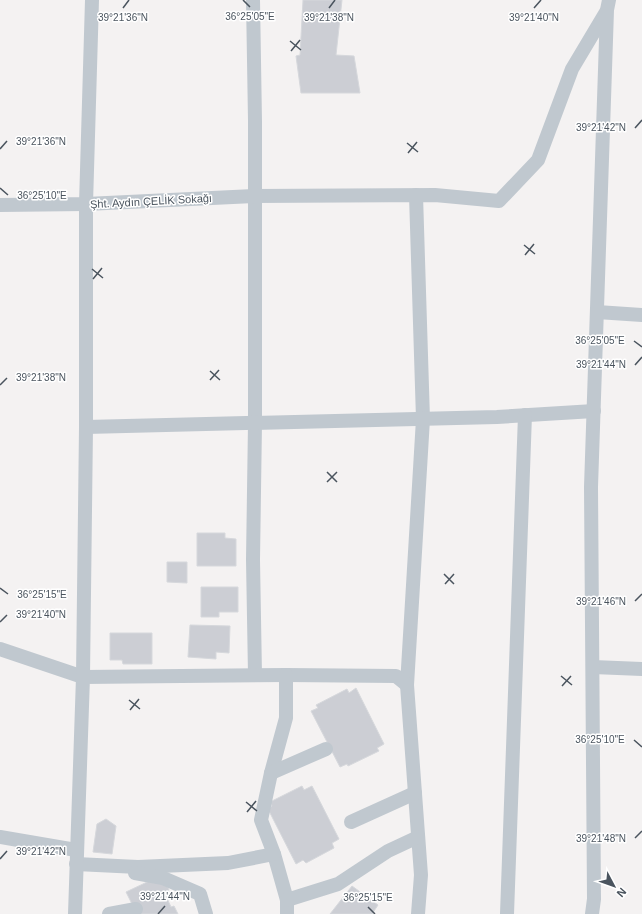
<svg xmlns="http://www.w3.org/2000/svg" width="642" height="914" viewBox="0 0 642 914" font-family="Helvetica,sans-serif">
<style>
.building{fill:#ccced4;stroke:#d6d8dc}
.lines{fill:none;stroke-linecap:round;stroke-linejoin:round}
.street{stroke:#c0c8cf;stroke-width:14}
.ticks{fill:none;stroke:#4a545e;stroke-width:1.5}
.labels{text-anchor:middle;stroke-width:3;stroke-linejoin:round;paint-order:stroke}
.street-label{font-size:11px;fill:#4a545e;stroke:#fff}
.ticks-label{font-size:10px;text-anchor:middle;fill:#4a545e;stroke:#fff;stroke-width:3;stroke-linejoin:round;paint-order:stroke}
</style>
<rect width="100%" height="100%" fill="#f4f2f2"/>
<g class="building">
<path d="M303 0H342L336 55 354 56 360 93H301L296 56 300 55Z"/>
<path d="M197 533H225V538L236 539V566H197Z"/>
<path d="M167 562H187V583L167 582Z"/>
<path d="M201 587H238V612H219V617H201Z"/>
<path d="M190 625 230 626 229 653 216 652V659L188 657Z"/>
<path d="M110 633H152V664H123L122 660H110Z"/>
<path d="M356 688 384 744 377 748 379 751 348 766 347 764 340 767 311 711 318 708 316 705 347 689 349 693Z"/>
<path d="M302 786 304 790 312 786 339 839 332 843 334 848 306 863 303 860 296 864 268 809 272 806 270 802Z"/>
<path d="M106 819 116 826 112 854 93 852 97 824Z"/>
<path d="M162 875 169 890 164 892 171 907 174 906 178 914H137L126 892Z"/>
<path d="M352 886 378 905 372 914H330Z"/>
</g>
<g class="lines">
<g class="street">
<path d="M253 0 255 121V423L253 560 255 675"/>
<path d="M416 195 423 419 407 685 421 875 418 914"/>
<path d="M0 205 86 204 254 196 435 195 499 201 538 160 572 69 606 12"/>
<path d="M597 312 642 315"/>
<path d="M86 427 497 417 594 411"/>
<path d="M0 649 83 677 286 675 396 676 407 685"/>
<path d="M593 667 642 669"/>
<path d="M286 675V718L271 773 261 820 274 854 287 900V914"/>
<path d="M271 773 326 749"/>
<path d="M351 822 415 793"/>
<path d="M0 837 76 850"/>
<path d="M76 864 138 867 228 863 274 854"/>
<path d="M135 873 163 878 200 894 206 914"/>
<path d="M287 900 338 884 388 851 418 837"/>
<path d="M75 914 83 677 86 427V204L92 0"/>
<path d="M109 914 136 909"/>
<path d="M507 914 525 415"/>
<path d="M592 914 594 899 591 487 607 10 609 0"/>
</g>
</g>
<path class="ticks" d="M243 0 250 7M123 8 129 0M329 8 335 0M534 8 541 0M290 41 301 50M291 51 300 40M635 128 642 120M407 143 418 152M0 149 7 141M408 153 417 142M0 188 8 195M524 245 535 254M525 255 534 244M92 269 103 278M93 279 102 268M634 341 642 347M635 365 642 357M210 371 220 380M210 380 219 370M0 385 7 378M327 472 337 482M327 482 337 472M444 574 454 584M445 584 454 574M0 588 8 594M635 601 642 594M0 622 7 615M561 676 572 685M562 686 571 676M129 700 140 709M130 710 139 699M634 740 642 747M246 802 257 811M247 812 256 801M635 838 642 831M0 859 7 851M368 907 375 914M158 914 165 906"/>
<g class="labels">
<g class="street-label">
<text transform="translate(151 201) rotate(-3)" y="4">Şht. Aydın ÇELİK Sokağı</text>
</g>
</g>
<g class="ticks-label">
<text x="250" y="20">36°25'05"E</text>
<text x="534" y="21">39°21'40"N</text>
<text x="123" y="21">39°21'36"N</text>
<text x="329" y="21">39°21'38"N</text>
<text x="601" y="131">39°21'42"N</text>
<text x="41" y="145">39°21'36"N</text>
<text x="42" y="199">36°25'10"E</text>
<text x="600" y="344">36°25'05"E</text>
<text x="601" y="368">39°21'44"N</text>
<text x="41" y="381">39°21'38"N</text>
<text x="42" y="598">36°25'15"E</text>
<text x="601" y="605">39°21'46"N</text>
<text x="41" y="618">39°21'40"N</text>
<text x="600" y="743">36°25'10"E</text>
<text x="601" y="842">39°21'48"N</text>
<text x="41" y="855">39°21'42"N</text>
<text x="165" y="900">39°21'44"N</text>
<text x="368" y="901">36°25'15"E</text>
</g>
<g transform="translate(614 886) rotate(131)" stroke="#ffffff" stroke-width="3" paint-order="stroke">
<path d="M0-3L7 15L0 10L-7 15Z" fill="#4a545e"/>
<text y="-6" font-size="11" font-weight="bold" text-anchor="middle" fill="#4a545e">N</text>
</g>
</svg>
